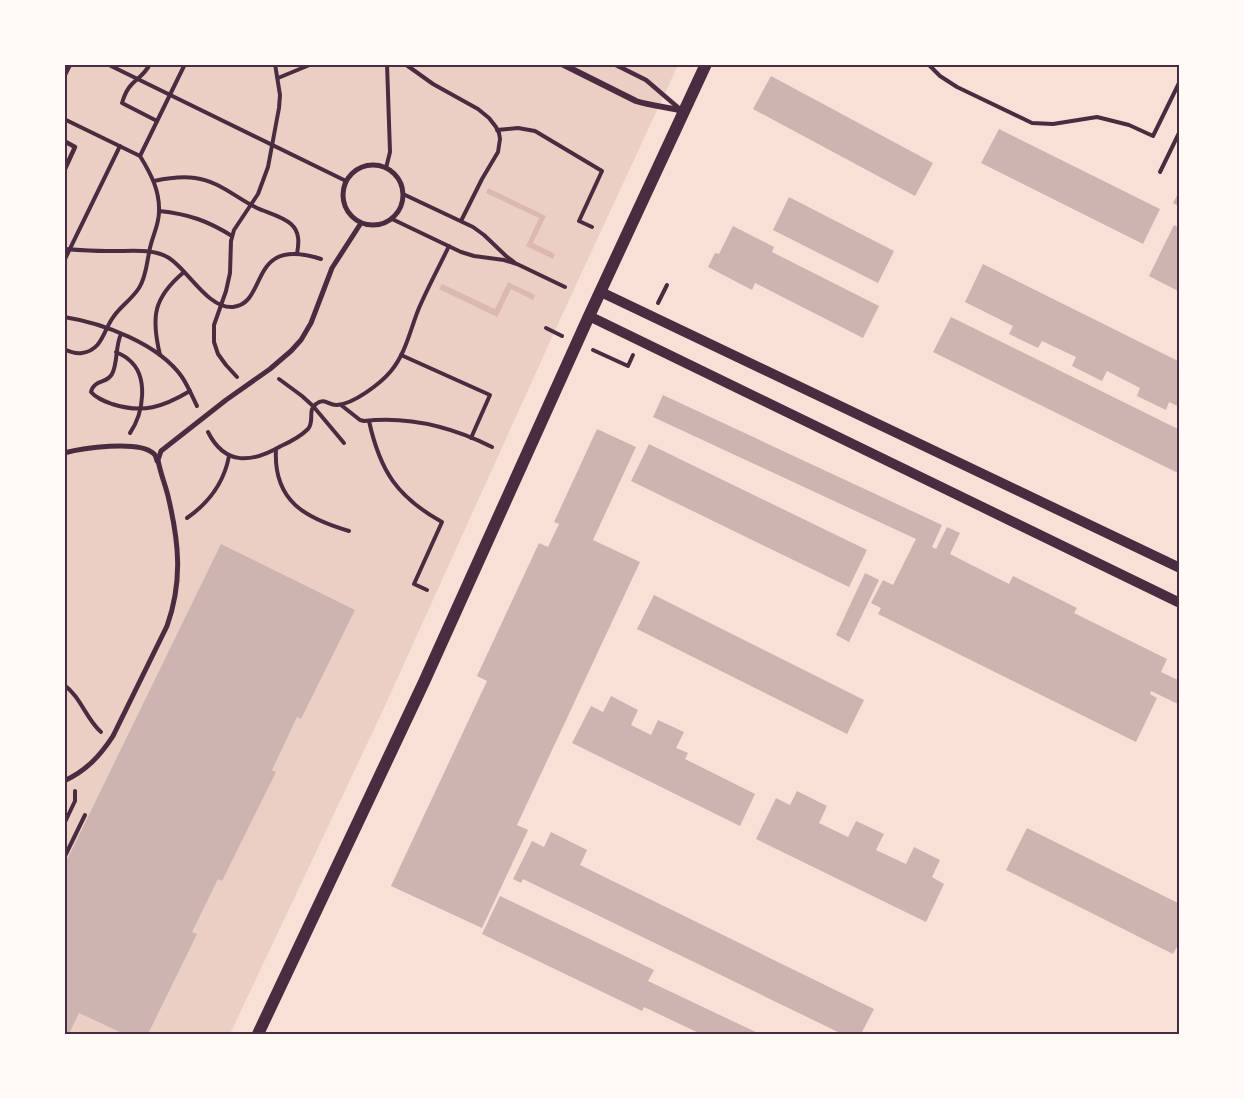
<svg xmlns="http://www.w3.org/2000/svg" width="1244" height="1099" viewBox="0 0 1244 1099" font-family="'PT Sans',sans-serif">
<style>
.green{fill:#ebcfc5}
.water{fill:#dcb8b0}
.building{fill:#ccb4b1}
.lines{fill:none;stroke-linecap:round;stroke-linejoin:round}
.path{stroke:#4a2c40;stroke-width:4}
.service{stroke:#4a2c40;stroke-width:4.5}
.pedestrian{stroke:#4a2c40;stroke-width:5}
.minor{stroke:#4a2c40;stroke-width:6}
.tertiary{stroke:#4a2c40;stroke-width:10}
.secondary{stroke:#4a2c40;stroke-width:12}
.neatline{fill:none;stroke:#4a2c40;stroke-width:2}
</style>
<rect width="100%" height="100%" fill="#f7e1d7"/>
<path class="green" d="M65 65H678L563 313 384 708 230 1034H65Z"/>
<g class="water">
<path d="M488 188 546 216 533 243 555 254 553 259 526 246 539 218 486 193Z"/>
<path d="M508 282 535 295 533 300 511 289 497 317 439 289 442 284 495 309Z"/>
</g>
<g class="building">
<path d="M771 76 933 163 915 196 753 109Z"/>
<path d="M999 129 1160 209 1143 244 981 163Z"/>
<path d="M1180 190V207L1173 203Z"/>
<path d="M789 197 894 251 878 283 773 230Z"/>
<path d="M1174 225 1180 228V292L1149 276Z"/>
<path d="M733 226 774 247 772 252 879 306 863 338 755 283 752 290 708 267 715 253 719 254Z"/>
<path d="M983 264 1180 362V407L1169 402 1166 410 1137 396 1140 388 1107 371 1102 381 1072 366 1076 357 1042 341 1038 348 1009 334 1013 326 965 302Z"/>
<path d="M951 317 1180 430V474L933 352Z"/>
<path d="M663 395 942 525 932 547 936 549 947 527 960 533 950 554 1009 584 1013 576 1077 608 1074 613 1167 659 1161 672 1180 681V705L1151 691 1150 694 1157 698 1136 742 878 614 881 608 871 603 883 580 893 585 916 539 653 417Z"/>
<path d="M597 429 636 447 593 540 640 562 517 825 528 830 482 928 391 886 487 681 477 676 539 543 548 547 559 524 554 522Z"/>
<path d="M649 444 867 550 849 587 631 481Z"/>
<path d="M221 544 355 610 301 719 297 717 272 770 276 772 222 881 218 879 192 932 197 934 148 1034H124L79 1013 69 1034H64V866Z"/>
<path d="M865 573 879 580 849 642 836 635Z"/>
<path d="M654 595 864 700 847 734 637 629Z"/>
<path d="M611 696 638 710 631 725 651 735 658 720 684 732 676 748 688 753 685 759 755 794 740 826 572 743 591 706 603 712Z"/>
<path d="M797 791 827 806 819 823 848 837 856 821 884 834 876 850 906 864 914 847 940 860 932 877 944 884 926 922 756 839 776 798 790 805Z"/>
<path d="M1027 828 1180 904V941L1173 954 1006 870Z"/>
<path d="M551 832 587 850 580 865 874 1009 861 1034H842L523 879 521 883 513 879 532 841 544 847Z"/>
<path d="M500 896 654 970 648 981 760 1034H701L644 1007 642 1011 482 934Z"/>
</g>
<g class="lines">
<g class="path">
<path d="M107 64 346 181"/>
<path d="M150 64C145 74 139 77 132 84 127 89 124 96 122 103L157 121"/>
<path d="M405 64 433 84 478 109 489 118 496 127 499 133 500 139 498 152 482 179 461 221"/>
<path d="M928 64 940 76 957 87 1032 123 1053 124 1097 117 1129 125 1153 136 1180 81"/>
<path d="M64 77 70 65"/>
<path d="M278 78 312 64"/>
<path d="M64 119 140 156 185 64"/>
<path d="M497 130 518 128 535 131 602 171 579 221 592 227"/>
<path d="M386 168 390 152 387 64"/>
<path d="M1160 172 1180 131"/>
<path d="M154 181C168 178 181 176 195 178 219 181 236 198 257 208 268 213 282 216 291 224 300 232 299 243 297 254"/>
<path d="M403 194 473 227 484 235 506 256 514 262"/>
<path d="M159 211C189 214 208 221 232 236"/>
<path d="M392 219 461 252 474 256 504 260 517 264 565 287"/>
<path d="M64 249C78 250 92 251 106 251 126 252 151 247 169 258 188 270 208 309 233 307 269 303 247 235 321 259"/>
<path d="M64 261 120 146"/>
<path d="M658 303 667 285"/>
<path d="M64 317C103 323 159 344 182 377 188 386 192 396 197 406"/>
<path d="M546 328 562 336"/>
<path d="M121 334C115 347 118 363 112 374 107 384 94 379 91 392 96 398 104 401 112 404 143 414 163 407 190 391"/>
<path d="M64 349C70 352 75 354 82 353 103 350 103 330 114 316 121 306 132 299 139 288 147 276 147 258 151 244 154 233 159 223 159 212 160 191 151 174 140 156"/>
<path d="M593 350 628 366 633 355"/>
<path d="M116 352C120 354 125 356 128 359 150 376 143 414 130 433"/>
<path d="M160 355C151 317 153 298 184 272"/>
<path d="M401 355 490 395 471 438"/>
<path d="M237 377 226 365 218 354 214 342V325L226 291 230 273 231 241 234 230 258 194 268 167 279 108 280 95 275 64"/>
<path d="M279 379 302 396 313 406 344 443"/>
<path d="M341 405 360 420 364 421C409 416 452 427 492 447"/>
<path d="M369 421C380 471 397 497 442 522L414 584 427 590"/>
<path d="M208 432C225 466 252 463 281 446 290 442 301 436 308 429 315 421 307 410 316 404 325 397 329 406 337 405 354 404 381 383 391 371 406 353 410 330 419 308 428 287 439 267 449 246"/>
<path d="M276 449C273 501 305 518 349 531"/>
<path d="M187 518C210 502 224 483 229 456"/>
<path d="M64 685C81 697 86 719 101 732"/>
<path d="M64 824 75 801V791"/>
<path d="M64 858 85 815"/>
</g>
<g class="service">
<path d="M614 64 646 80 681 110"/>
<path d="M64 141 75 147 64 171"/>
</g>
<g class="pedestrian">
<circle cx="373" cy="195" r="30"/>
<path d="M64 453C82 448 138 440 153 453 156 455 156 457 157 461"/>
<path d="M64 781C86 771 100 756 113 736L167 626C183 581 179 542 168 496 165 484 160 472 158 460L161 451 226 400 270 369 291 351 301 340 311 323 332 268 361 223"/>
</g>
<path class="minor" d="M562 64 636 101C652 106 668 107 683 111"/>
<g class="tertiary">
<path d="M601 292 1180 568"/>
<path d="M589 316 1180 603"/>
</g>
<path class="secondary" d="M258 1034 424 682 589 316 706 64"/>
</g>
<rect width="1244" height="1099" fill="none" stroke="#fffaf5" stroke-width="132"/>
<rect x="66" y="66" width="1112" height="967" class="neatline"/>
</svg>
